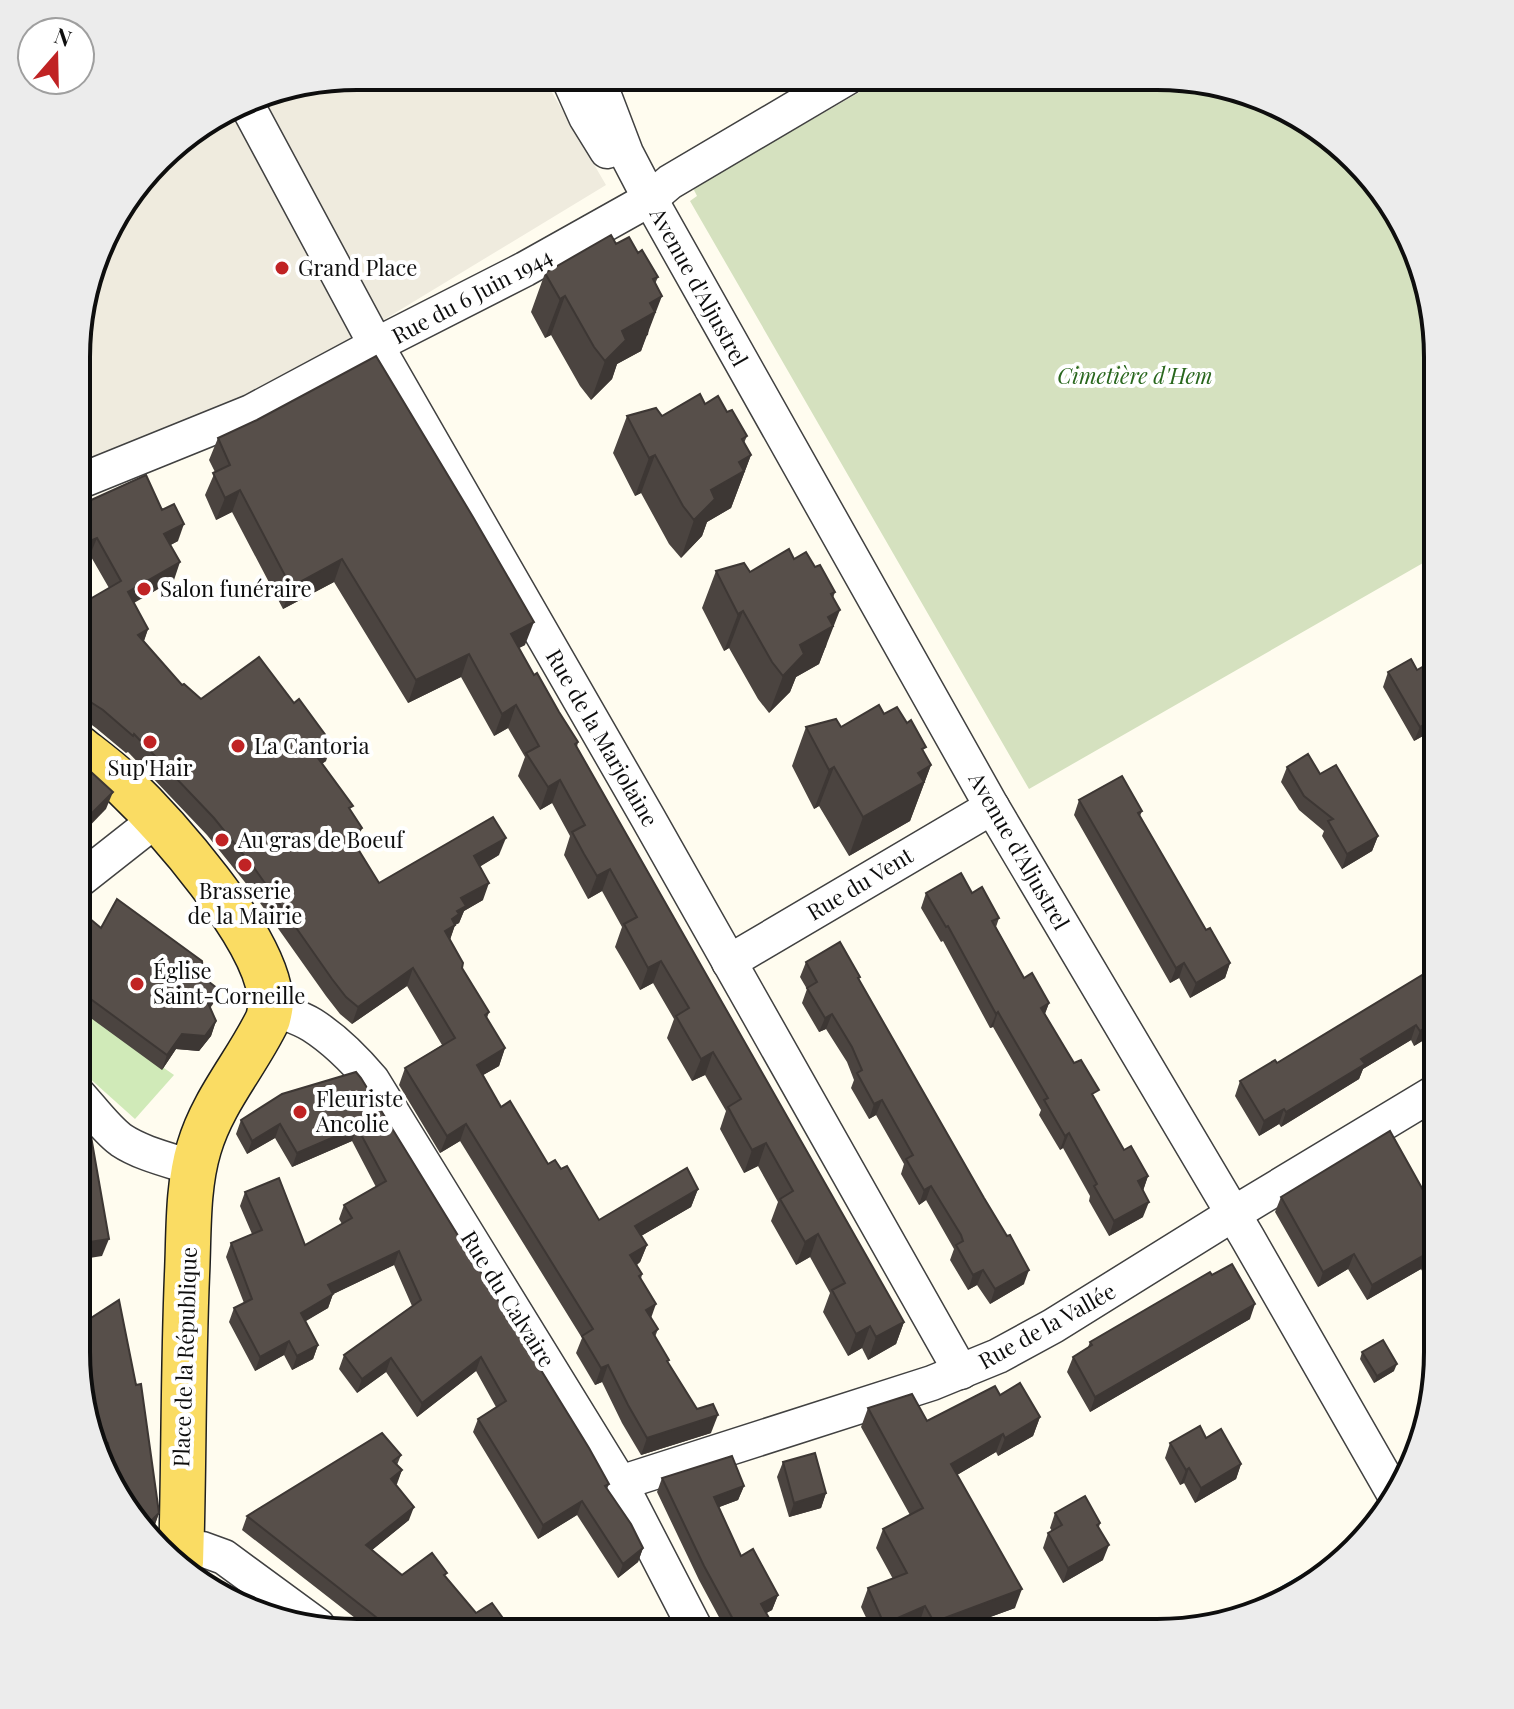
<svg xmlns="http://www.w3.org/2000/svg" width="1514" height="1709" viewBox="0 0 1514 1709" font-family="'Playfair Display',serif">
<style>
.green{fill:#d0eab8}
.cemetery{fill:#d5e1bf}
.plaza{fill:#efebde}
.water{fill:#b3dbf7;stroke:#388dcf;stroke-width:2}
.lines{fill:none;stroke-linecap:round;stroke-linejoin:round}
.minor-casing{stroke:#414141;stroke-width:37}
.major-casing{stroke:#1f1f1f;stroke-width:47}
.minor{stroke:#fff;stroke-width:34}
.major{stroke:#fadc63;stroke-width:44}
.wall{fill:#4b4440}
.shaded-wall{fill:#3d3734}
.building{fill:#574f4a;stroke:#3d3734;stroke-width:2}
.poi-dot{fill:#c02324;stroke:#fff;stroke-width:3}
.labels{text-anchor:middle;stroke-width:8;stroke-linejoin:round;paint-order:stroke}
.poi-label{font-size:22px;fill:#0e0e0e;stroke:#fff;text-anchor:start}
.street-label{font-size:22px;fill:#0e0e0e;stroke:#fff}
.park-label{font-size:22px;font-style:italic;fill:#29671d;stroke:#fff}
.rim{fill:none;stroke:#0e0e0e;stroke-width:4}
</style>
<rect width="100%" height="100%" fill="#fffcef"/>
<path class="green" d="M88 1015 174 1075 135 1119 77 1067V1023Z"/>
<path class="cemetery" d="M886 77 1193 78 1298 114 1391 201 1437 339V555L1029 789 690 201 697 196 693 188Z"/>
<path class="plaza" d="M357 76 546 77 550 89 606 185 230 413 78 469V320L113 217 172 145 266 91Z"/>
<path class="water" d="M1346 1550 1313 1586 1244 1609Z"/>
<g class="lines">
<defs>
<g id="minor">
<path d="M568 77 586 117 607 151"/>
<path d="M597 77 626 153 650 199 992 807 1247 1237 1396 1497"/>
<path d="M246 103 376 345 648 818 961 1372"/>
<path d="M78 482 251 412 376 345 525 269 650 199 670 182 848 77"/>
<path d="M77 882 157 819"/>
<path d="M729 962 992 807"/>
<path d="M271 1007C284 1013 299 1017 312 1025 334 1039 355 1060 372 1080L620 1483 697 1632"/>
<path d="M77 1093C91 1108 105 1128 121 1140 142 1154 170 1160 194 1168"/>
<path d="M620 1483 932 1383 998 1356 1053 1326 1233 1214 1437 1091"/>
<path d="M169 1551 181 1546 202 1549 224 1557 318 1626"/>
</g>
<path id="major" d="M78 747C92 758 107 769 121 782 166 825 262 933 270 995 272 1003 270 1011 268 1019 247 1063 213 1100 199 1148 187 1188 189 1233 187 1275 183 1371 184 1466 181 1562"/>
</defs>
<use href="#minor" class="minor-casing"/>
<use href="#major" class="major-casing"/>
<use href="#minor" class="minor"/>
<use href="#major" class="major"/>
</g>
<g class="wall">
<path d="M616 244 638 253 658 277 655 284 648 335 646 336 641 351 617 364 612 379 591 400 580 386 551 335 545 338 531 312 545 273Z"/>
<path d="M705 404 727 412 747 436 744 443 751 455 731 508 707 522 702 536 681 558 669 544 641 493 635 496 613 453 627 416H662Z"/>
<path d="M218 438 525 645 519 648 534 675 578 742 577 747 904 1322 896 1344 868 1360 862 1348 848 1356 823 1312 830 1293 810 1257 796 1265 771 1221 778 1202 758 1166 744 1173 720 1129 726 1111 705 1075 692 1081 667 1038 674 1019 653 983 640 990 628 969 615 947 622 927 602 891 588 899 564 855 570 836 552 803 540 810 518 776 525 757 508 728 494 736 461 677 408 703 334 582 283 609 232 512 216 520 205 495 215 472 209 460Z"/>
<path d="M78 506 178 541 170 545 174 580 134 603 148 629 144 641 182 685 201 699 326 761 322 764 351 811 356 845 379 883 499 855 480 866 483 900 464 911 459 923 455 925 450 940 462 968 489 1012 487 1018 505 1048 499 1066 483 1075 501 1107 548 1164 561 1169 599 1220 698 1189 691 1207 641 1236 647 1245 640 1262 637 1265 642 1274 641 1279 651 1318 658 1329 655 1337 669 1360 668 1363 711 1433 641 1455 622 1423 602 1382 595 1385 576 1353 582 1338 460 1141 440 1153 399 1085 405 1068 442 1045 407 986 352 1024 340 1014 326 996 248 886 207 835 128 752 126 753 96 728 78 715V606L109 588 90 555 78 561Z"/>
<path d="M794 559 815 567 835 592 833 598 826 647 825 648 819 664 796 677 790 692 769 713 758 699 729 648 724 651 702 608 716 571 750 572Z"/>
<path d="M1417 670 1437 672V744L1430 732 1414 741 1383 687 1388 672Z"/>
<path d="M884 714 924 753 931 765 910 821 849 856 819 806 814 809 792 766 806 727H841Z"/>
<path d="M1287 767 1320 774 1378 836 1372 851 1342 869 1322 836 1324 831 1299 810 1281 782Z"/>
<path d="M1079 800 1142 811 1140 816 1206 930 1230 963 1225 978 1190 998 1179 978 1170 983 1074 815Z"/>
<path d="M926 893H972L999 918 996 927 1024 978 1049 1003 1045 1014 1124 1150 1148 1176 1143 1190V1217L1109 1236 1089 1201 1090 1196 1063 1148 1060 1150 1039 1115 1041 1110 993 1027 990 1028 943 941 941 942 921 908Z"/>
<path d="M77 928H101L204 978 218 989 210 1008 216 1021 211 1036 199 1051 176 1049 162 1070 77 1008Z"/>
<path d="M806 962 859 980 1024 1284 990 1304 977 1285 968 1290 950 1260 954 1249 926 1200 919 1205 901 1174 904 1164 876 1115 869 1119 851 1088 854 1080 847 1062 826 1029 819 1032 802 1003 807 989 800 977Z"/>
<path d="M1437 966V1032L1414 1046 1411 1040 1363 1069 1359 1079 1281 1127 1279 1124 1259 1136 1235 1096 1240 1081 1277 1063Z"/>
<path d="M356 1072 609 1484 607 1489 643 1548 638 1562 618 1578 577 1515 538 1539 473 1432 478 1419 496 1407 476 1371 417 1417 386 1372 357 1393 339 1369 344 1355 412 1306 394 1265 333 1294 328 1308 305 1321 318 1345 313 1359 292 1370 284 1355 255 1371 229 1322 234 1308 244 1303 226 1257 231 1243 252 1234 240 1206 245 1192 305 1245 342 1224 339 1219 344 1205 376 1187 352 1141 292 1167 275 1138 247 1154 236 1134 241 1120Z"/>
<path d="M1281 1197 1437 1215V1298L1421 1269 1367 1300 1348 1269 1318 1287 1275 1212Z"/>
<path d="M1212 1275 1250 1319 1090 1412 1067 1372 1073 1357 1088 1347 1090 1342Z"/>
<path d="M1362 1352 1394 1371 1374 1383 1360 1359Z"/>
<path d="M77 1370 159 1513 153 1530 123 1508Z"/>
<path d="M1000 1395 1040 1417 1033 1436 998 1456 996 1452 957 1475 1015 1608 949 1632H923L919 1624 901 1632H873L861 1607 868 1588 893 1579 876 1548 883 1529 910 1515 861 1427 868 1408 927 1421Z"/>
<path d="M1206 1438 1241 1464 1236 1479 1195 1503 1184 1483 1180 1485 1165 1458 1170 1443Z"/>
<path d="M401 1455 397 1465 402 1470 396 1484 409 1520 372 1550 402 1575 446 1577 476 1613 513 1632H373L242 1530 247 1516Z"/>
<path d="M783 1462 826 1493 821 1508 789 1517 777 1477Z"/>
<path d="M662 1478 744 1486 738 1500 719 1507 741 1556 778 1595 772 1610 766 1613 777 1632H727L699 1580 657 1492Z"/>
<path d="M1055 1513 1100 1523 1099 1527 1103 1560 1063 1583 1043 1548 1048 1533 1052 1531 1050 1528Z"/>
</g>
<g class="shaded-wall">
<path d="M565 296 551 335 545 338 560 299Z"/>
<path d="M662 296 641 351 617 364 612 379 591 400 605 361 622 331 650 303Z"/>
<path d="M655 455 641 493 635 496 649 458Z"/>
<path d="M751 455 731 508 707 522 702 536 681 558 694 520 711 490 739 462Z"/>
<path d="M240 490 232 512 216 520 225 498Z"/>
<path d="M184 524 178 541 158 552 164 534Z"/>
<path d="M97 538 90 555 78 561V546Z"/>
<path d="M342 559 334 582 283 609 291 587Z"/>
<path d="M180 562 174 580 122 609 128 592Z"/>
<path d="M840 610 819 664 796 677 790 692 769 713 783 676 800 645 828 617Z"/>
<path d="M743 611 729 648 724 651 738 614Z"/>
<path d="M534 622 525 645 503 656 511 634Z"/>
<path d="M148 629 142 646 138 635Z"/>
<path d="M469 654 461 677 408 703 416 680Z"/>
<path d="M516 705 508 728 494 736 502 714Z"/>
<path d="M1436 717 1430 732 1414 741 1420 727Z"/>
<path d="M332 744 326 761 309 771 315 754Z"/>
<path d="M931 765 910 821 849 856 863 817 918 773Z"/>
<path d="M834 767 819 806 814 809 829 770Z"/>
<path d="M560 780 552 803 540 810 548 787Z"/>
<path d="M113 792 106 809 78 838V825Z"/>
<path d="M362 828 356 846 350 836Z"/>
<path d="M1378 836 1372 851 1342 869 1347 854Z"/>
<path d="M506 838 499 855 468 874 474 856Z"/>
<path d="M610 869 602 891 588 899 597 876Z"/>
<path d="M489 883 483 900 464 911 459 923 455 925 449 942 445 931 461 898Z"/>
<path d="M661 961 653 983 640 990 648 968Z"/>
<path d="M1184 963 1179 978 1170 983 1176 968Z"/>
<path d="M1230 963 1225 978 1190 998 1196 983Z"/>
<path d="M413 968 407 986 352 1024 358 1007Z"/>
<path d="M218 989 213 1004 203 1018 208 1003Z"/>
<path d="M1049 1003 1043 1018 1041 1008Z"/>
<path d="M998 1012 993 1027 990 1028 996 1014Z"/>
<path d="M832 1014 826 1029 819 1032 825 1018Z"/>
<path d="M1437 1020V1032L1414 1046 1420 1031Z"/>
<path d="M216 1021 211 1036 199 1051 176 1049 162 1070 167 1055 182 1034Z"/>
<path d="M1416 1025 1411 1040 1363 1069 1359 1079 1281 1127 1286 1112 1361 1059Z"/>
<path d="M505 1048 499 1066 471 1082 477 1065Z"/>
<path d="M713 1052 705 1075 692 1081 701 1059Z"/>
<path d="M882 1100 876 1115 869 1119 874 1104Z"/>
<path d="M1284 1109 1279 1124 1259 1136 1264 1121Z"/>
<path d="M280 1124 275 1138 247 1154 252 1141Z"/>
<path d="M466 1124 460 1141 440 1153 447 1136Z"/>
<path d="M357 1127 352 1141 292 1167 297 1153Z"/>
<path d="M1069 1133 1063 1148 1060 1150 1065 1136Z"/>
<path d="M766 1143 758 1166 744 1173 752 1150Z"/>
<path d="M1148 1176 1143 1191 1138 1181Z"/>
<path d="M931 1186 926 1200 919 1205 924 1190Z"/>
<path d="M698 1189 691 1207 629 1243 635 1226Z"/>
<path d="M1149 1202 1143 1217 1109 1236 1114 1221Z"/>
<path d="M818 1234 810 1257 796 1265 805 1242Z"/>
<path d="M109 1239 102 1256 77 1260V1244Z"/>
<path d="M647 1245 640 1262 624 1272 630 1255Z"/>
<path d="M399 1251 394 1265 323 1299 328 1285Z"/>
<path d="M1354 1254 1348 1269 1318 1287 1323 1272Z"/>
<path d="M1426 1254 1421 1269 1367 1300 1372 1285Z"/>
<path d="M983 1270 977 1285 968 1290 973 1275Z"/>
<path d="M1029 1270 1024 1284 990 1304 995 1289Z"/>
<path d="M333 1294 328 1308 296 1327 301 1313Z"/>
<path d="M656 1304 650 1321 646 1310Z"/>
<path d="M1255 1304 1250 1319 1090 1412 1095 1397Z"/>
<path d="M904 1322 896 1344 868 1360 876 1337Z"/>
<path d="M870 1326 862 1348 848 1356 856 1334Z"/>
<path d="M289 1341 284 1355 255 1371 260 1357Z"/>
<path d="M318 1345 313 1359 292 1370 297 1356Z"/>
<path d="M481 1357 476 1371 417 1417 422 1403Z"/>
<path d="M391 1358 386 1372 357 1393 362 1379Z"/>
<path d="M1397 1364 1394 1371 1374 1383 1377 1376Z"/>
<path d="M608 1365 602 1382 595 1385 601 1368Z"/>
<path d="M718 1415 711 1433 641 1455 647 1438Z"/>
<path d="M1040 1417 1033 1436 998 1456 1005 1438Z"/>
<path d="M1003 1434 996 1452 945 1482 951 1464Z"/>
<path d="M108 1443 105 1454 102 1444Z"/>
<path d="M1241 1464 1236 1479 1195 1503 1201 1488Z"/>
<path d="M1189 1468 1184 1483 1180 1485 1186 1470Z"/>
<path d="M402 1470 397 1484 386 1493 391 1479Z"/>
<path d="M744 1486 738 1500 709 1511 714 1497Z"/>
<path d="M826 1493 821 1508 789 1517 794 1503Z"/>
<path d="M582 1501 577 1515 538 1539 543 1525Z"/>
<path d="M414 1507 409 1520 361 1559 366 1545Z"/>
<path d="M159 1513 153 1530 150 1533 144 1528Z"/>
<path d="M1109 1545 1103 1560 1063 1583 1068 1568Z"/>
<path d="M643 1548 638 1562 618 1578 623 1564Z"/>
<path d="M1022 1589 1015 1608 949 1632H931L934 1622Z"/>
<path d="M778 1595 772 1610 756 1619 761 1604Z"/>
<path d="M925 1606 919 1624 901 1632H881L884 1624Z"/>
</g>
<g class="building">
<path d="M611 235 616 244 629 237 638 253 642 250 658 277 653 279 662 296 650 303 655 312 622 331 626 340 605 361 594 347 565 296 560 299 545 273Z"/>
<path d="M376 356 473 517 534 622 511 634 534 675 537 673 559 712 578 742 575 744 904 1322 876 1337 870 1326 856 1334 832 1290 845 1283 818 1234 805 1242 780 1199 793 1191 766 1143 752 1150 740 1129 728 1107 741 1099 713 1052 701 1059 676 1016 689 1008 661 961 648 968 624 924 637 917 610 869 597 876 584 854 572 832 585 825 560 780 548 787 526 753 539 746 516 705 502 714 469 654 416 680 342 559 291 587 240 490 225 498 213 473 230 465 218 438 257 420Z"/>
<path d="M700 394 705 404 718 396 727 412 732 410 747 436 742 439 751 455 739 462 744 471 711 490 715 499 694 520 683 506 655 455 649 458 627 416 656 408 662 416Z"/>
<path d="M146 475 162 510 174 504 184 524 164 534 180 562 128 592 148 629 138 635 182 685 184 684 201 699 259 657 294 703 299 699 332 744 315 754 353 806 349 808 362 828 350 836 379 883 493 817 506 838 474 856 489 883 461 898 466 906 457 911 459 914 452 919 455 925 445 931 463 963 462 968 489 1012 485 1015 505 1048 477 1065 501 1107 510 1101 548 1164 555 1160 561 1169 567 1166 599 1220 687 1168 698 1189 635 1226 647 1245 630 1255 642 1274 639 1276 656 1304 646 1310 658 1329 653 1333 669 1360 667 1361 697 1409 713 1404 718 1415 647 1438 628 1405 608 1365 601 1368 582 1336 593 1329 466 1124 447 1136 405 1068 455 1038 413 968 358 1007 346 997 332 979 255 869 214 818 134 734 133 736 103 710 78 694V606L121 581 97 538 78 546V506Z"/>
<path d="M789 549 794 559 806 552 815 567 820 565 835 592 831 594 840 610 828 617 833 626 800 645 804 654 783 676 772 662 743 611 738 614 716 571 744 563 750 572Z"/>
<path d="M1411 659 1417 670 1431 662 1437 672V720L1436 717 1420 727 1388 672Z"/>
<path d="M879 705 884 714 897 707 907 723 911 720 926 747 922 749 931 765 918 773 924 782 863 817 834 767 829 770 806 727 836 719 841 727Z"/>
<path d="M1308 754 1320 774 1336 765 1378 836 1347 854 1328 821 1333 819 1304 796 1287 767Z"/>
<path d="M78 760 113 792 88 817 78 825Z"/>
<path d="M1122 776 1142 811 1138 813 1177 880 1206 930 1210 928 1230 963 1196 983 1184 963 1176 968 1079 800Z"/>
<path d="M961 873 972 893 982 887 999 918 992 921 1024 978 1032 973 1049 1003 1041 1008 1074 1063 1081 1060 1099 1090 1092 1094 1124 1150 1131 1146 1148 1176 1138 1181 1149 1202 1114 1221 1094 1186 1097 1184 1069 1133 1065 1136 1044 1100 1048 1098 998 1012 996 1014 948 926 946 927 926 893Z"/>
<path d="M117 899 202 961 204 978 218 989 208 1003 216 1021 205 1036 182 1034 167 1055 77 989V928L89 918 101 928Z"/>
<path d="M840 942 860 977 858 978 984 1198 1007 1236 1010 1235 1029 1270 995 1289 983 1270 973 1275 956 1245 963 1241 961 1235 931 1186 924 1190 906 1159 913 1155 882 1100 874 1104 857 1073 862 1070 852 1047 832 1014 825 1018 807 988 817 982 806 962Z"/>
<path d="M1437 966V1020L1420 1031 1416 1025 1361 1059 1365 1064 1286 1112 1284 1109 1264 1121 1240 1081 1275 1060 1277 1063Z"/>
<path d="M356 1072 361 1078 589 1448 609 1484 605 1486 631 1524 643 1548 623 1564 582 1501 543 1525 478 1419 506 1401 481 1357 422 1403 391 1358 362 1379 344 1355 421 1300 399 1251 328 1285 333 1294 301 1313 318 1345 297 1356 289 1341 260 1357 234 1308 252 1299 231 1243 262 1230 245 1192 279 1178 305 1245 352 1218 344 1205 386 1181 357 1127 297 1153 280 1124 252 1141 241 1120 282 1094Z"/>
<path d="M89 1125 109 1239 77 1244V1131Z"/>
<path d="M1390 1131 1437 1215V1273L1426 1254 1372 1285 1354 1254 1323 1272 1281 1197Z"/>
<path d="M1232 1264 1255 1304 1095 1397 1073 1357 1092 1345 1090 1342 1210 1272 1212 1275Z"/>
<path d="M119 1300 136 1385 141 1384 159 1513 144 1528 123 1508 113 1477 108 1443 102 1444 93 1418 91 1402 77 1370V1327Z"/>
<path d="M1383 1340 1397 1364 1377 1376 1362 1352Z"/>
<path d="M1020 1383 1040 1417 1005 1438 1003 1434 951 1464 1022 1589 934 1622 925 1606 884 1624 868 1588 907 1573 883 1529 923 1508 868 1408 912 1394 927 1421 995 1386 1000 1395Z"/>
<path d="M1200 1426 1206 1438 1221 1429 1241 1464 1201 1488 1189 1468 1186 1470 1170 1443Z"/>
<path d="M382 1433 401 1455 393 1461 402 1470 391 1479 414 1507 366 1545 402 1575 432 1553 447 1573 444 1575 476 1613 492 1603 513 1632H395L247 1516Z"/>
<path d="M815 1453 826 1493 794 1503 783 1462Z"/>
<path d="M732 1456 744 1486 714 1497 741 1556 753 1549 778 1595 761 1604 777 1632H740L704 1566 662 1478Z"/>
<path d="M1085 1496 1100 1523 1097 1525 1109 1545 1068 1568 1048 1533 1062 1525 1055 1513Z"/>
</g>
<g class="poi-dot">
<circle cx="282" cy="268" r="8"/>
<circle cx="144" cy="589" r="8"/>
<circle cx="150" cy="742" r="8"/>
<circle cx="238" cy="746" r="8"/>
<circle cx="222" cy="840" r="8"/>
<circle cx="245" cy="865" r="8"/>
<circle cx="137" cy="984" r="8"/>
<circle cx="300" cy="1112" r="8"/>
</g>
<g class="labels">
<g class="poi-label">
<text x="298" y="276">Grand Place</text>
<text x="160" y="597">Salon funéraire</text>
<text x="254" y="754">La Cantoria</text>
<text x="150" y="776" text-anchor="middle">Sup'Hair</text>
<text x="238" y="848">Au gras de Boeuf</text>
<text x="245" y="899" text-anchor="middle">Brasserie<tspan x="245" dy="25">de la Mairie</tspan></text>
<text x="153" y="979">Église<tspan x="153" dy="25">Saint-Corneille</tspan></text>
<text x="316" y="1107">Fleuriste<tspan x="316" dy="25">Ancolie</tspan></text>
</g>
<g class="street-label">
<text transform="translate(699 287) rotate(61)" y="8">Avenue d'Aljustrel</text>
<text transform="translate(472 296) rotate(-28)" y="8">Rue du 6 Juin 1944</text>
<text transform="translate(602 738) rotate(60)" y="8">Rue de la Marjolaine</text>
<text transform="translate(1019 851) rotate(60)" y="8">Avenue d'Aljustrel</text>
<text transform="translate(860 884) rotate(-31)" y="8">Rue du Vent</text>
<text transform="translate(508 1299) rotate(58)" y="8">Rue du Calvaire</text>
<text transform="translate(1047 1326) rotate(-29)" y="8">Rue de la Vallée</text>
<text transform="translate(185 1357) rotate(-88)" y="8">Place de la République</text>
</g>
<g class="park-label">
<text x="1135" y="384">Cimetière d'Hem</text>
</g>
</g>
<path d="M0 0H1514V1709H0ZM357 90H1157A267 267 0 0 1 1424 357V1352A267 267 0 0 1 1157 1619H357A267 267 0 0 1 90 1352V357A267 267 0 0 1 357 90Z" fill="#ececec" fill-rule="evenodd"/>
<path class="rim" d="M357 90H1157A267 267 0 0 1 1424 357V1352A267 267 0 0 1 1157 1619H357A267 267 0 0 1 90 1352V357A267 267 0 0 1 357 90Z"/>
<g transform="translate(56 56) rotate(20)"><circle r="38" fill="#ffffff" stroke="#9f9f9f" stroke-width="2"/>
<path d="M0-6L14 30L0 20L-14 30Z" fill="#c02324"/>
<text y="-12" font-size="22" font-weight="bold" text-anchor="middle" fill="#0e0e0e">N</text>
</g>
</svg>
